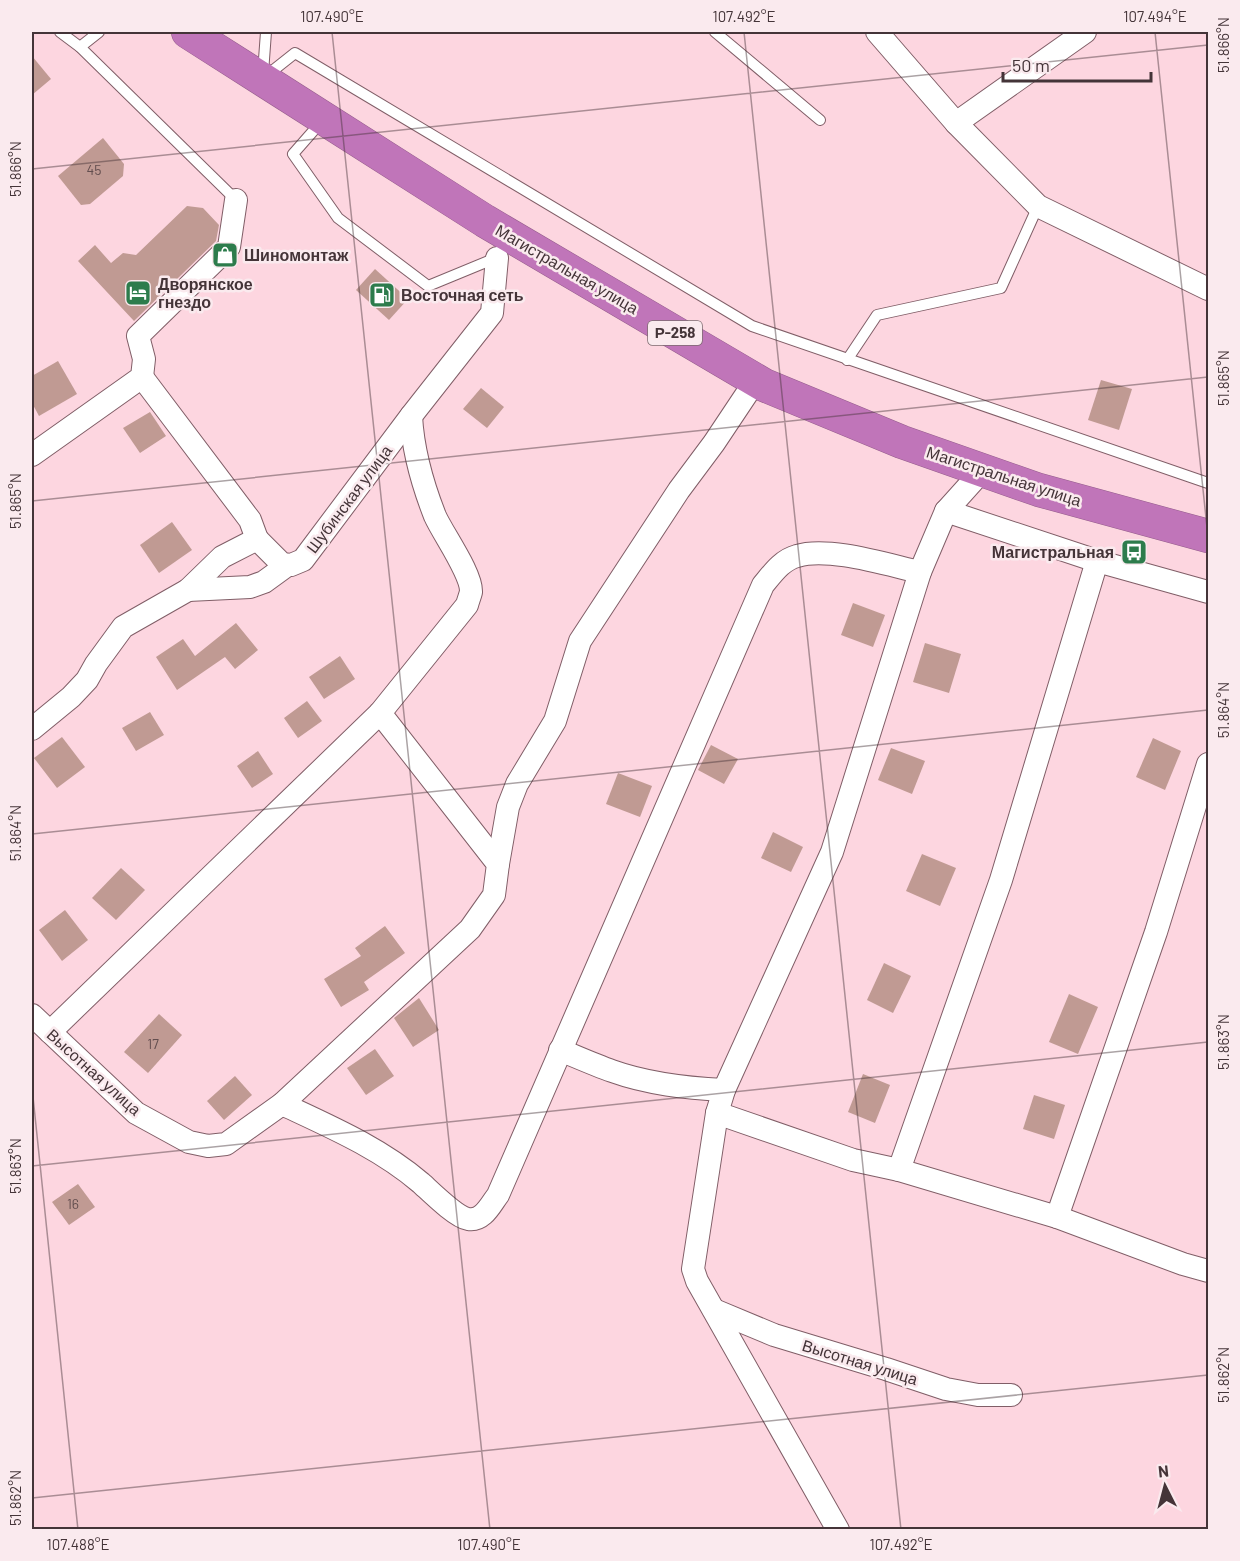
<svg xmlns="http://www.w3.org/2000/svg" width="1240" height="1561" viewBox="0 0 1240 1561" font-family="Barlow,sans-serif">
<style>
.building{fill:#c09a93}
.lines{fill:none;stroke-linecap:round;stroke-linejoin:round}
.lane-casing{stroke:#805e67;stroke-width:12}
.street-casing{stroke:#805e67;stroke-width:24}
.highway-casing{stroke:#955e8c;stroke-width:34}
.lane{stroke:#fff;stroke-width:10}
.street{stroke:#fff;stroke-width:22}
.highway{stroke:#c075b9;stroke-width:33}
.ticks{fill:none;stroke:#443438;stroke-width:1.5;stroke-opacity:0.45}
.labels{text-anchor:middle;stroke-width:5;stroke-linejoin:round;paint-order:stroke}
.number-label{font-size:14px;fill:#634e4f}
.shield{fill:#faeaee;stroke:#7b6b6f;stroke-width:1.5}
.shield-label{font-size:15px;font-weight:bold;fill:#443438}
.poi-label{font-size:16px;font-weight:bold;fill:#443438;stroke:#faeaee;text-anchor:start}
.street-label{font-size:16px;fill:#443438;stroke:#faeaee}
.neatline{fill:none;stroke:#443438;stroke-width:2}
.ticks-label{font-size:15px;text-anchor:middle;fill:#443438}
</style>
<rect width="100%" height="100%" fill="#fdd6e0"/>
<g class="building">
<path d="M32 56 51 79 32 95Z"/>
<path d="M103 138 124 164 123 176 90 204 81 205 58 176Z"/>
<path d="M187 206 203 208 219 225 216 241 134 321 78 261 95 245 111 263 123 253 136 255Z"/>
<path d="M375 269 408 299 389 320 356 290Z"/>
<path d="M58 361 77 394 39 416 32 403V376Z"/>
<path d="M1101 380 1132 389 1119 430 1088 420Z"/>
<path d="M481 388 504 407 487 428 463 409Z"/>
<path d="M150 412 166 436 140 453 123 428Z"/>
<path d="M172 522 192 550 159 573 140 545Z"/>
<path d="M853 603 885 615 873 647 841 635Z"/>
<path d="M236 623 258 650 235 669 225 657 177 690 156 657 183 639 195 656Z"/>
<path d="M925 643 961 654 949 693 913 682Z"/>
<path d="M340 656 355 679 324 699 309 677Z"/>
<path d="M307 701 322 721 298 738 284 718Z"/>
<path d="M150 712 164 735 136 751 122 728Z"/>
<path d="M62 737 85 767 57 788 34 758Z"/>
<path d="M1153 738 1181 751 1165 790 1136 777Z"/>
<path d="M711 745 738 759 724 784 698 770Z"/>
<path d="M891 748 925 761 912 794 878 780Z"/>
<path d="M258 751 273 774 252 788 237 766Z"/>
<path d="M618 773 652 786 640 817 606 804Z"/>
<path d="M773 832 803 847 791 872 761 858Z"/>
<path d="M922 854 956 868 940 906 906 891Z"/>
<path d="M121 868 145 890 116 920 92 898Z"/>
<path d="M65 910 88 940 62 961 39 930Z"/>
<path d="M385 926 405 953 364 982 369 990 341 1007 324 979 361 956 355 948Z"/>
<path d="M884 963 911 976 893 1013 867 1000Z"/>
<path d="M1069 994 1098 1007 1078 1054 1049 1042Z"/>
<path d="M419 998 439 1030 413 1047 394 1018Z"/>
<path d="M159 1014 182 1035 148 1073 124 1052Z"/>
<path d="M375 1049 394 1076 366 1095 347 1068Z"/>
<path d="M863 1074 890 1085 875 1123 848 1112Z"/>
<path d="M235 1076 252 1095 224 1120 207 1101Z"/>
<path d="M1034 1095 1065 1105 1054 1139 1023 1129Z"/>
<path d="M78 1184 95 1207 69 1225 52 1202Z"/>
</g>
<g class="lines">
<defs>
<g id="lane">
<path d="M60 32 80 47 236 200"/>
<path d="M715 32 820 120"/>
<path d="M80 47 99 32"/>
<path d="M263 73 266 32"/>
<path d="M266 76 295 53 752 326 1208 483"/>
<path d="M322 121 293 154 338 218 428 286 496 258"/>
<path d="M847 360 877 315 1001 288 1038 206"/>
</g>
<g id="street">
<path d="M877 32 956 123 1038 206 1208 289"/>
<path d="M956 123 1085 32"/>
<path d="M142 377 250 520 257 539"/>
<path d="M32 455 142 377 144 359 138 336 229 247 236 200"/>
<path d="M946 511 1097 561 1208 592"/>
<path d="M1097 561 1001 880 899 1170 1057 1217 1156 932 1208 764"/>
<path d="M188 590 250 587 264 582 286 566"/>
<path d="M32 729 71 697 87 680 96 664 123 627 188 590 222 557 257 539 282 564 291 565 303 560 411 416 492 313 497 258"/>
<path d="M498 864 508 807 517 784 555 721 580 641 679 490 714 443 756 380"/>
<path d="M32 1015 136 1113 189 1142 208 1146 226 1144 282 1104 470 929 494 895 498 864 380 713 467 605C468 601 470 596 471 592 472 574 443 534 435 516 422 483 413 452 411 416"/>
<path d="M50 1032 380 713"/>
<path d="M560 1050C577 1057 595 1065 612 1071 648 1084 686 1088 724 1090"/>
<path d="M282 1104C331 1127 380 1148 421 1183 431 1192 456 1217 468 1219 483 1222 491 1204 498 1195L763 585C773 573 782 560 797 556 828 546 888 565 920 572"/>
<path d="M717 1113 853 1160 899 1170"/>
<path d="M1057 1217 1183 1264 1208 1271"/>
<path d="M714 1310 774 1335 886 1369 946 1389 978 1395H1011"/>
<path d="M838 1530 697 1281 693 1269 717 1113 724 1090 832 852 920 572 946 511 982 471"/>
</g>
<path id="highway" d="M188 32 485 221 764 385 902 442 1039 490 1208 536"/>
</defs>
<use href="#lane" class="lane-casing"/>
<use href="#street" class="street-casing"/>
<use href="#highway" class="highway-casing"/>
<use href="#lane" class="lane"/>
<use href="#street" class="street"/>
<use href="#highway" class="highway"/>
</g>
<path class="ticks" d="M332 32 490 1530M744 32 901 1530M1155 32 1208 537M32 169 1208 45M32 501 1208 377M32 834 1208 710M32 1087 78 1530M32 1166 1208 1042M32 1498 1208 1375"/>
<defs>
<symbol id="shop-square" viewBox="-11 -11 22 22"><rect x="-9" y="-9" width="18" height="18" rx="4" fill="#2d7c4c" stroke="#faeaee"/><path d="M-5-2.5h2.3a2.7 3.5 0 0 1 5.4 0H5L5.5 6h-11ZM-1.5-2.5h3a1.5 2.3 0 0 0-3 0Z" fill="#fff"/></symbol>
<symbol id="hotel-square" viewBox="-11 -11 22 22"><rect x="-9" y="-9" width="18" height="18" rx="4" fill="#2d7c4c" stroke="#faeaee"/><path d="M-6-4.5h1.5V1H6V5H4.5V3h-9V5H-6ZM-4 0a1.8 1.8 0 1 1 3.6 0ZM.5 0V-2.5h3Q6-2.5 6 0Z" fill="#fff"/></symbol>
<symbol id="fuel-square" viewBox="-11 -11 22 22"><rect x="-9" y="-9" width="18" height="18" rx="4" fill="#2d7c4c" stroke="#faeaee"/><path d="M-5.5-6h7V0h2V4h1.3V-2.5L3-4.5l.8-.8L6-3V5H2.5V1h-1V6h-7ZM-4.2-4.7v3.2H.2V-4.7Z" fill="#fff"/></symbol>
<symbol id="bus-square" viewBox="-11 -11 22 22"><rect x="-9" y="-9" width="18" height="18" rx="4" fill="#2d7c4c" stroke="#faeaee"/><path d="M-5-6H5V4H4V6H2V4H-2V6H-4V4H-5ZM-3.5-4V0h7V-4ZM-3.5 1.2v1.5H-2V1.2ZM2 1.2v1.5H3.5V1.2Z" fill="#fff"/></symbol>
</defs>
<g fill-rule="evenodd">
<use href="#shop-square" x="210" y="240" width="30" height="30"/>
<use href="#hotel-square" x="123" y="278" width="30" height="30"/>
<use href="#fuel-square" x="367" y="280" width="30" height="30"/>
<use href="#bus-square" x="1119" y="537" width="30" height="30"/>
</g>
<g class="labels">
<g class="number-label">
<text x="94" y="175">45</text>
<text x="153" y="1049">17</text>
<text x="73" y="1209">16</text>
</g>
<rect class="shield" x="648" y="321" width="54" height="24" rx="4.5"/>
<g class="shield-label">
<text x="675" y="338">Р-258</text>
</g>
<g class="poi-label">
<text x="244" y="261">Шиномонтаж</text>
<text x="158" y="290">Дворянское<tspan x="158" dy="18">гнездо</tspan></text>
<text x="401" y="301">Восточная сеть</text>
<text x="1114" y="558" text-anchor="end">Магистральная</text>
</g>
<g class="street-label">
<text transform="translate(567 269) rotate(30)" y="6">Магистральная улица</text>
<text transform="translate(1004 476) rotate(18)" y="6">Магистральная улица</text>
<text transform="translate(349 499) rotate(-53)" y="6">Шубинская улица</text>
<text transform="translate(94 1072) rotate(42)" y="6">Высотная улица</text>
<text transform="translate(860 1362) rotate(17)" y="6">Высотная улица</text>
</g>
</g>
<rect width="1240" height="1561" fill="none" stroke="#faeaee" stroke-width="66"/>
<g transform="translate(1165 1486) rotate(354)" stroke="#faeaee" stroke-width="4.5" paint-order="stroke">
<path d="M0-4.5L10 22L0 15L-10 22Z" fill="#443438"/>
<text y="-9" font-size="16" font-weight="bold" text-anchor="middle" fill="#443438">N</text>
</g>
<path d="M1003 72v9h148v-9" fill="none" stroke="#443438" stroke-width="3"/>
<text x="1012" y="72" font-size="18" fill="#443438" stroke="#faeaee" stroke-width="4.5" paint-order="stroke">50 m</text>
<rect x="33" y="33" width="1174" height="1495" class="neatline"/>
<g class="ticks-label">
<text x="332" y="22">107.490°E</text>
<text x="744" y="22">107.492°E</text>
<text x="1155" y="22">107.494°E</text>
<text transform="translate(1224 45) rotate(-90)" y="5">51.866°N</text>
<text transform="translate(16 169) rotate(-90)" y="5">51.866°N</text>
<text transform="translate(1224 378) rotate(-90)" y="5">51.865°N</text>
<text transform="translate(16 501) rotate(-90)" y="5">51.865°N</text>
<text transform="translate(1224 710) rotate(-90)" y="5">51.864°N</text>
<text transform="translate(16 833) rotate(-90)" y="5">51.864°N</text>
<text transform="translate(1224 1042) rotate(-90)" y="5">51.863°N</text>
<text transform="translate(16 1166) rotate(-90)" y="5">51.863°N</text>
<text transform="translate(1224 1375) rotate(-90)" y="5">51.862°N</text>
<text transform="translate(16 1498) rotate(-90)" y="5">51.862°N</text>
<text x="78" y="1550">107.488°E</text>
<text x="489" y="1550">107.490°E</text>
<text x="901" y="1550">107.492°E</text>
</g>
</svg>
